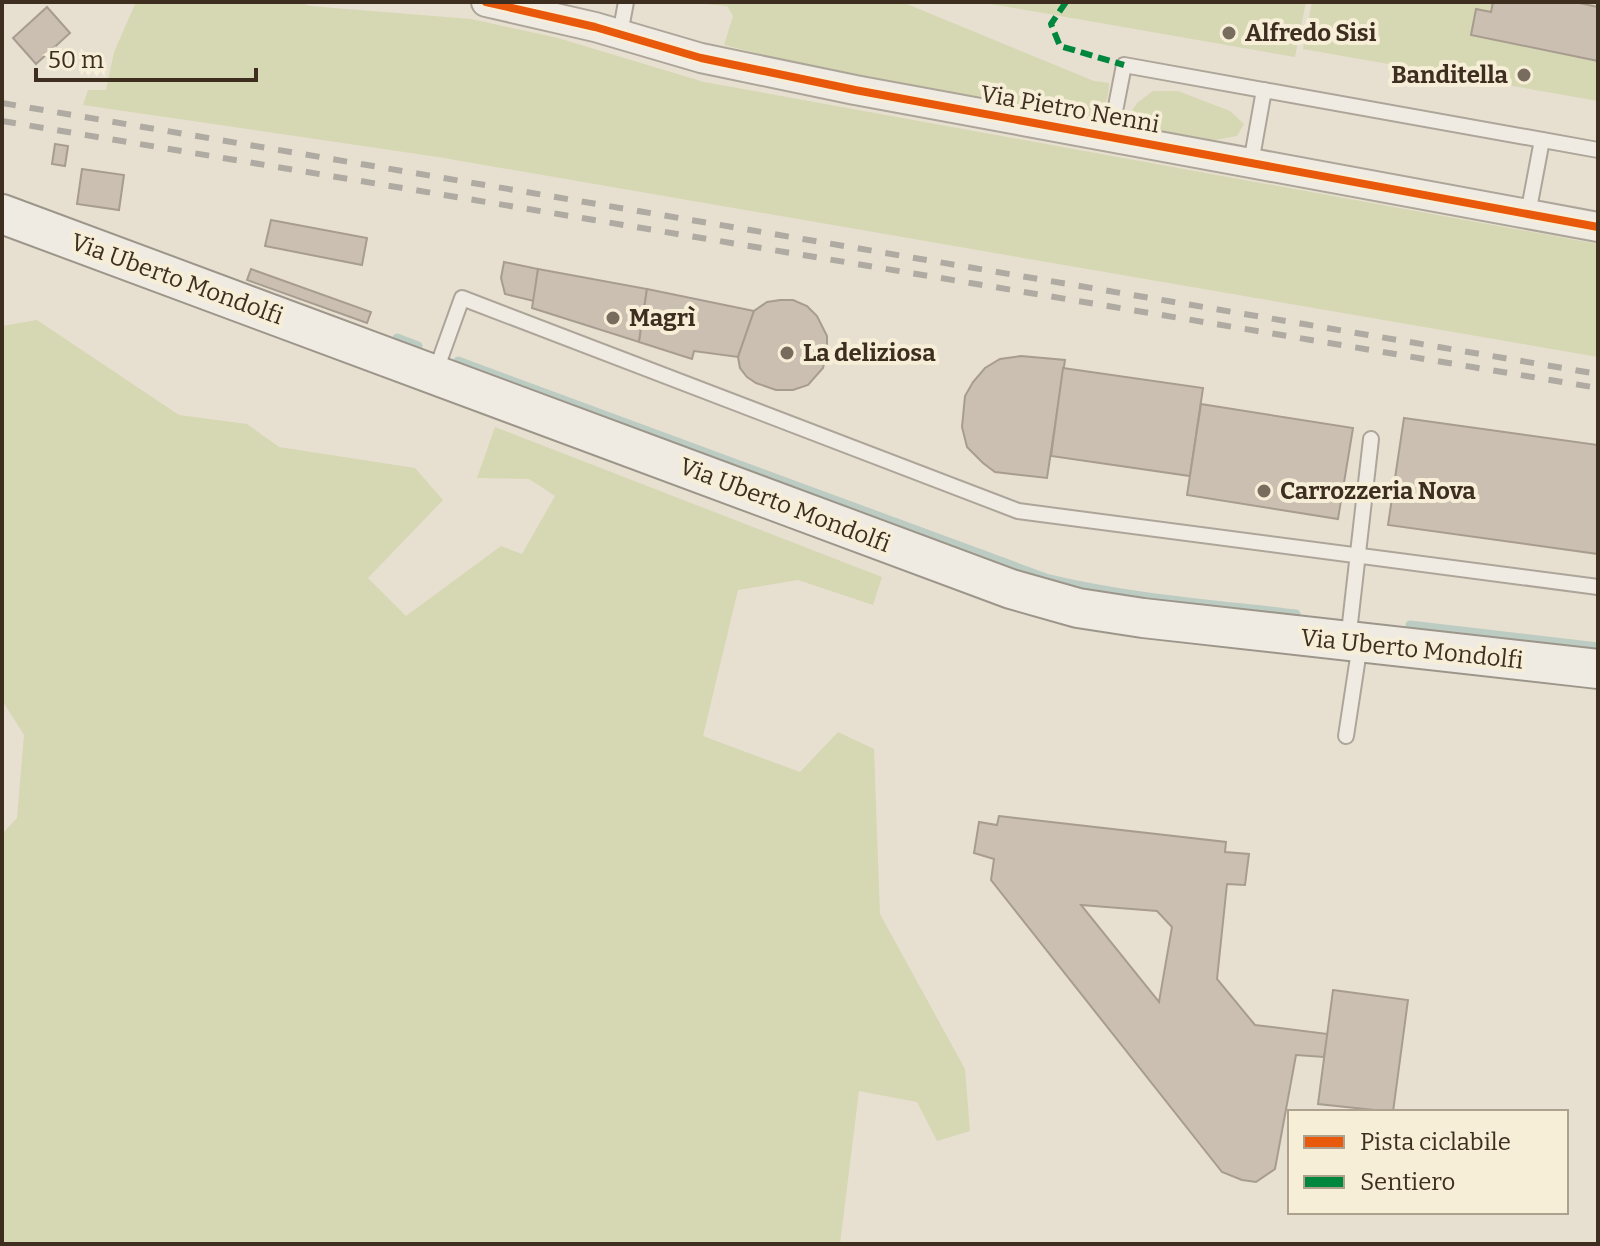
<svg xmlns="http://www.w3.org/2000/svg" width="1600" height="1246" viewBox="0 0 1600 1246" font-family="Bitter,serif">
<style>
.green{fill:#d6d7b3}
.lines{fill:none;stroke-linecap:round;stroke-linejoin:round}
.stream{stroke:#bcccc2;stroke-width:9}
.building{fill:#cbbfb2;stroke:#a89c90;stroke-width:2;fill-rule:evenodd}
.service-casing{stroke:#ada599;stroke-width:18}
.minor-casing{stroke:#ada599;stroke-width:32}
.secondary-casing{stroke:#9c958a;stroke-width:42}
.service{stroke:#efebe3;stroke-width:14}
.minor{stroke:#efebe3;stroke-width:28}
.secondary{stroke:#efebe3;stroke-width:38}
.rail{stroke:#afaaa2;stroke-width:6;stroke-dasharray:14 14;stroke-linecap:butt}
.quiet{stroke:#00873e;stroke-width:6;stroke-dasharray:12 6;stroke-linecap:butt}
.cycleway-casing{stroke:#f7eed8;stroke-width:13}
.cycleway{stroke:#e8590c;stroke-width:8}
.poi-dot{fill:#786c5e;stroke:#f7eed8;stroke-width:3}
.labels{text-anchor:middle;stroke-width:8;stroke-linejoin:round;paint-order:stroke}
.poi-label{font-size:24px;font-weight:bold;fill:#3d2e20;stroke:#f7eed8;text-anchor:start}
.street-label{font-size:24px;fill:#3d2e20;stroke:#f7eed8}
</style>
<rect width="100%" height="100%" fill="#e7e0d1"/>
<g class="green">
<path d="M136 2H299L310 6 471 19 558 38 704 82 1598 244V357L438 157 83 105 88 90H106L114 52Z"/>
<path d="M682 2H902L1094 81 1109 83C1109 99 1105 108 1094 118H1083L831 72 724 45 733 16 727 6Z"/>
<path d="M980 2H1306L1295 57Z"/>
<path d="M1312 2H1598V101L1303 49Z"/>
<path d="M1153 91H1178L1230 111 1244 124 1237 136 1215 140 1123 124 1137 103Z"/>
<path d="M37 320 179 415 247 424 279 447 415 468 443 500 368 578 406 616 501 546 522 554 555 496 529 479 477 478 495 427 882 577 873 605 798 580 738 590 703 736 800 772 838 732 874 749 880 914 965 1069 970 1131 937 1141 917 1102 859 1091 840 1244H2V834L17 818 24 735 2 700V326Z"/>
</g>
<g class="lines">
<g class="stream">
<path d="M397 338 418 346"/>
<path d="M458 361 1046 578C1128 598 1212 604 1296 614"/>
<path d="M1410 625 1598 647"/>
</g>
</g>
<g class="building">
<path d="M1493 2H1575L1598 7V61L1471 35 1476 9 1491 12Z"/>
<path d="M47 7 70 33 36 64 13 38Z"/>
<path d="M55 144 68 146 65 166 52 164Z"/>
<path d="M82 169 124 175 119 210 77 204Z"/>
<path d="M271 220 367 238 362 265 265 246Z"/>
<path d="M504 262 538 269 534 301 505 294 501 278Z"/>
<path d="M251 269 371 312 367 323 247 280Z"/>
<path d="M538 269 647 289 639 342 532 308Z"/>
<path d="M647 289 754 311 738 357 694 351 692 359 639 342Z"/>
<path d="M780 300H793L807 306 817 316 827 336V351L823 368 808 385 793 390H776L756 383 747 377 740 368 738 357 754 311 767 302Z"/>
<path d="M1021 356 1065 360 1047 478 995 472 983 463 967 447 962 427 965 396 973 382 985 368 1000 359Z"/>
<path d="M1063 368 1203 388 1190 476 1051 456Z"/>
<path d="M1201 404 1353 428 1338 519 1187 495Z"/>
<path d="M1404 418 1598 445V554L1388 525Z"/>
<path d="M999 816 1226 842 1225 852 1249 854 1245 885 1227 884 1217 979 1255 1025 1328 1034 1324 1057 1296 1055 1275 1169 1256 1182 1242 1180 1222 1172 991 880 994 859 974 853 979 822 997 825ZM1081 905 1157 911 1172 927 1159 1002Z"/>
<path d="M1333 990 1408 1000 1393 1112 1318 1104Z"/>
</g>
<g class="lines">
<defs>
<g id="service">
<path d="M620 34 626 2"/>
<path d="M1110 137 1124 65 1598 150"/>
<path d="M1251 163 1264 90"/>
<path d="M1528 214 1542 140"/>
<path d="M435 373 462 298 1018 511 1598 587"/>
<path d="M1348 641 1371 439"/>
<path d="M1346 736 1360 644"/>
</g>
<path id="minor" d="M486 2 595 27 701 58 855 90 1598 227"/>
<path id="secondary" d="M2 214 1011 589 1078 608 1143 618 1598 669"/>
</defs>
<use href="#service" class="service-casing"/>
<use href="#minor" class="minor-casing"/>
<use href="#secondary" class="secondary-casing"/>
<use href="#service" class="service"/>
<use href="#minor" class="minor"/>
<use href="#secondary" class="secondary"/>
<g class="rail">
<path d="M2 103 1598 374"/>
<path d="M2 121 1598 388"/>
</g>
<path class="quiet" d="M1066 2 1051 24 1060 46 1124 65"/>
<defs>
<path id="cycleway" d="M486 2 595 27 701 58 855 90 1598 227"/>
</defs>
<use href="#cycleway" class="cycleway-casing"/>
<use href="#cycleway" class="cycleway"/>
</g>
<g class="poi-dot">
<circle cx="1229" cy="33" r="8"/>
<circle cx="1524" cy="75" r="8"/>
<circle cx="613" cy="318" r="8"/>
<circle cx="787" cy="353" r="8"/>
<circle cx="1264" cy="491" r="8"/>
</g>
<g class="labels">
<g class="poi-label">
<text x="1245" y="41">Alfredo Sisi</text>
<text x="1508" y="83" text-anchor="end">Banditella</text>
<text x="629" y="326">Magrì</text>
<text x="803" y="361">La deliziosa</text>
<text x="1280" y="499">Carrozzeria Nova</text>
</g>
<g class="street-label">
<text transform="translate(1070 109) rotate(10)" y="8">Via Pietro Nenni</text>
<text transform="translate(177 279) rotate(20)" y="8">Via Uberto Mondolfi</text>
<text transform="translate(785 505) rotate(21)" y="8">Via Uberto Mondolfi</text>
<text transform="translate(1412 649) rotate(6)" y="8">Via Uberto Mondolfi</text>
</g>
</g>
<rect width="1600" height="1246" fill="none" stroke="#3d2e20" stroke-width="8"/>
<rect x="1288" y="1110" width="280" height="104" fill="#f7eed8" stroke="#ada18e" stroke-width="2"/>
<rect x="1304" y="1136" width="40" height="12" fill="#e8590c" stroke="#ada18e" stroke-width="2"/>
<text x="1360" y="1150" font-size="24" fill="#3d2e20">Pista ciclabile</text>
<rect x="1304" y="1176" width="40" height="12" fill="#00873e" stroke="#ada18e" stroke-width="2"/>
<text x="1360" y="1190" font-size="24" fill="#3d2e20">Sentiero</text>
<path d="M36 68v12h220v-12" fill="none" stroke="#3d2e20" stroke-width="4"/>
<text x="48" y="68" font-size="24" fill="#3d2e20" stroke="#f7eed8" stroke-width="6" paint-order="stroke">50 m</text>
</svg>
